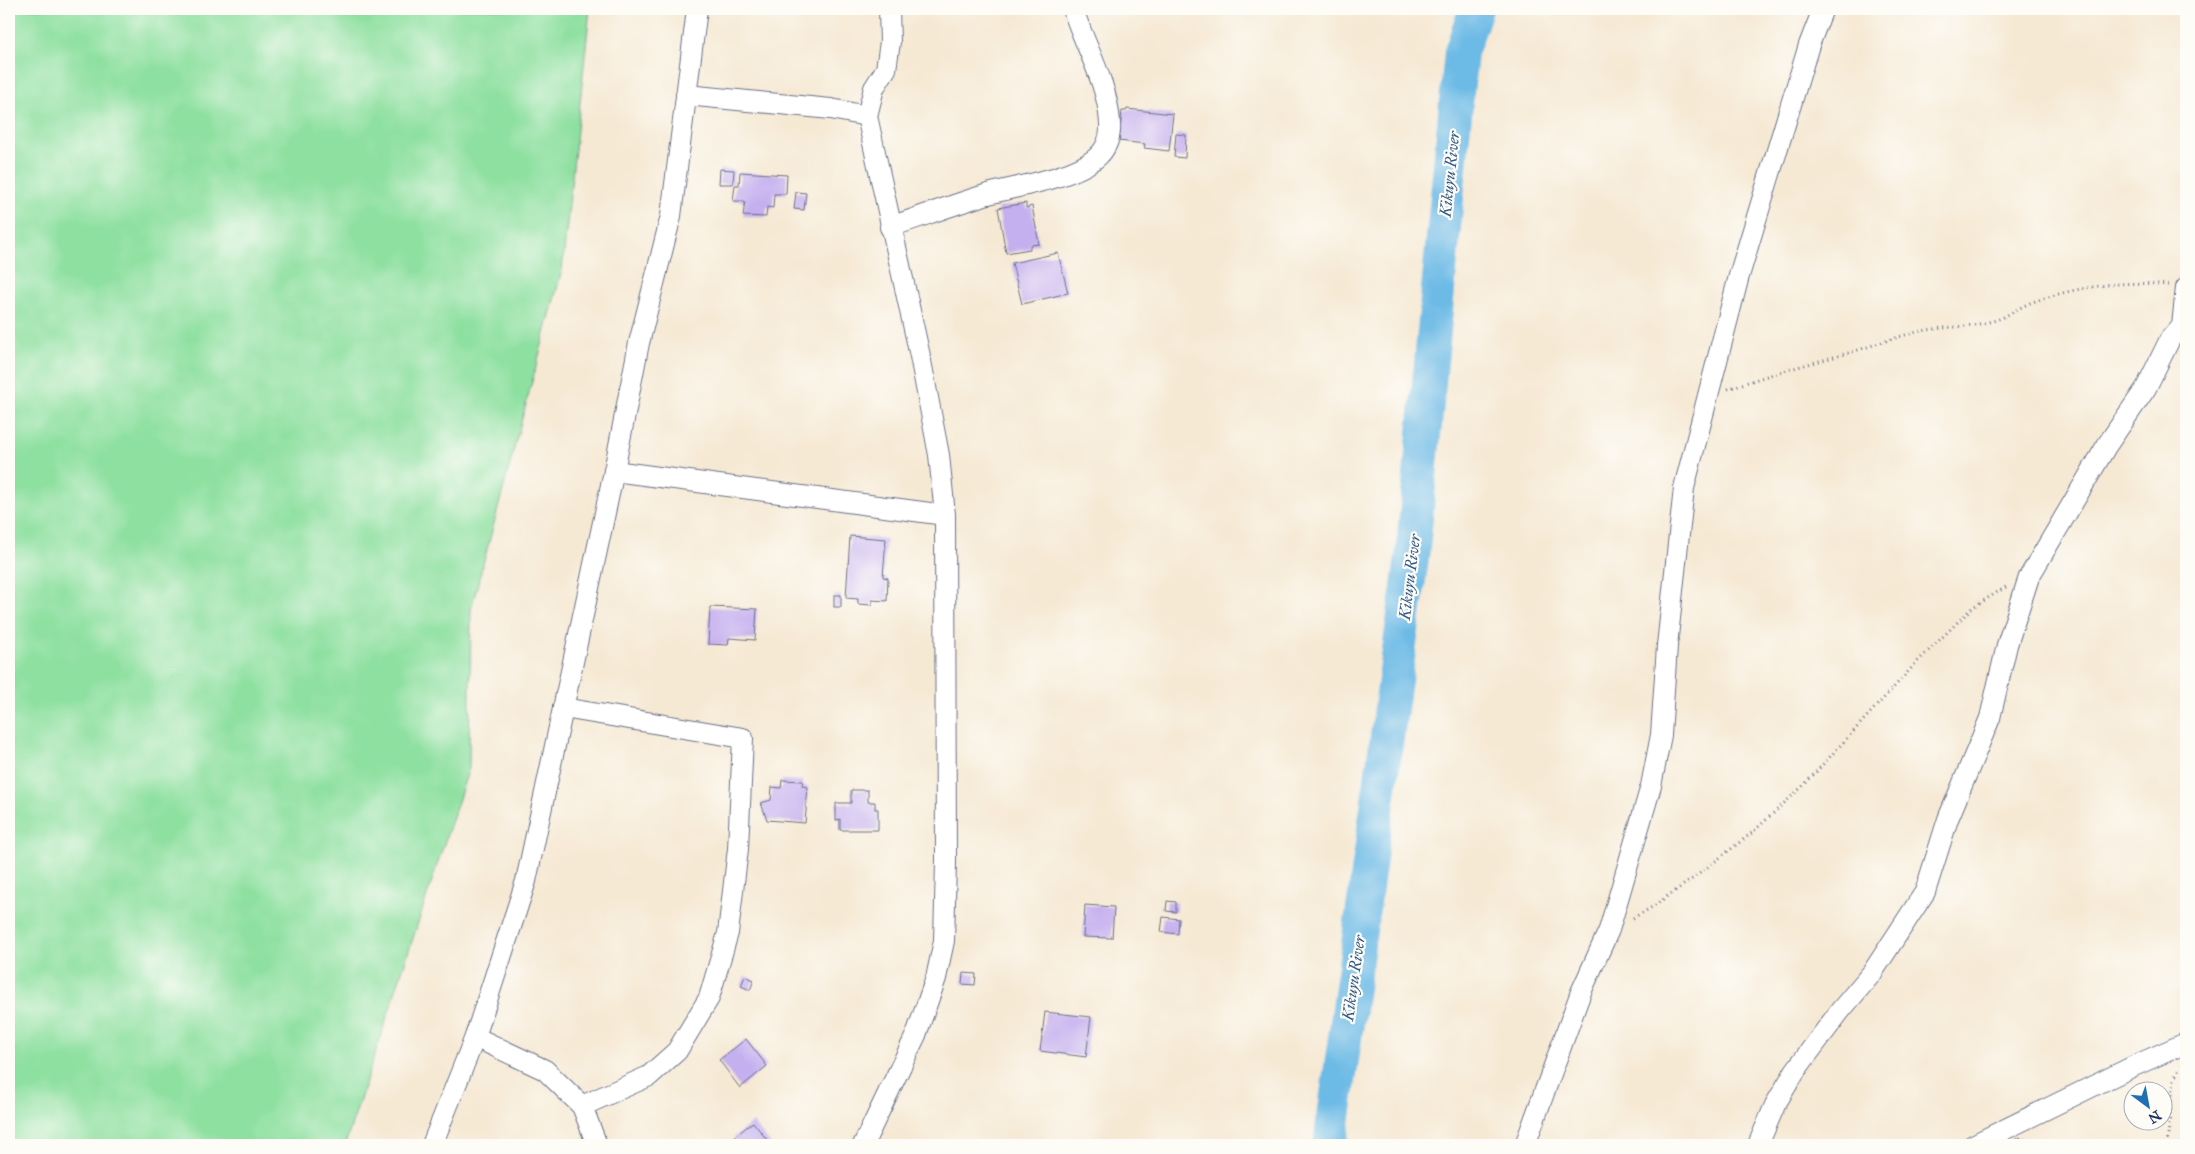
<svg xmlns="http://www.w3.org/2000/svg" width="2195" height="1154" viewBox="0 0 2195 1154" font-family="'IM FELL Great Primer',serif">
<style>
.green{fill:#8ee0a0;stroke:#54887f}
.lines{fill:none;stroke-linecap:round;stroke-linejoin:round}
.river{stroke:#6cbae6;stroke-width:34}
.building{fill:#c4afef}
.minor-casing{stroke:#687087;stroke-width:22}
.path{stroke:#687087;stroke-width:3;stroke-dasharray:1 4;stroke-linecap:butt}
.minor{stroke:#fff;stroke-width:20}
.labels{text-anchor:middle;stroke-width:4.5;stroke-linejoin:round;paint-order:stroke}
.water-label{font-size:16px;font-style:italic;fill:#335987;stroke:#fdfcf7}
</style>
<rect width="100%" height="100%" fill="#fdfcf7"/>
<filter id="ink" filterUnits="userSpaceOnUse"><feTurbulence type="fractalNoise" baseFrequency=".02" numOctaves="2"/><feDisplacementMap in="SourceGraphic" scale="10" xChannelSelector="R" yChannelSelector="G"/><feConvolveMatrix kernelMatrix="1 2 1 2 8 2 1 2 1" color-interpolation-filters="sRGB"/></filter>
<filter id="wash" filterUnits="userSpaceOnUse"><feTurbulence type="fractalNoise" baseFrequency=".0096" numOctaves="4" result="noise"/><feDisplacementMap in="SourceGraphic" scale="20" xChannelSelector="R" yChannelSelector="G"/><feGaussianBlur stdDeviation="1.12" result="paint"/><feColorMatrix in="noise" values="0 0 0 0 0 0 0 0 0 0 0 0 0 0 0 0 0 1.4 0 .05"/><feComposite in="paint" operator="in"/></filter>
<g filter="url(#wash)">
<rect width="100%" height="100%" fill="#f6e9d4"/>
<path class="green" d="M9 9H590L562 270 471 609 469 768 345 1145H9Z"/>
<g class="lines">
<path class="river" d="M1330 1145 1412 558 1461 52 1476 9"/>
</g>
<g id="blocks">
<g class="building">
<path d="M1127 109 1173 114 1169 151 1144 148 1145 144 1119 141 1122 111H1126Z"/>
<path d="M1176 134 1186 135 1185 158 1174 157Z"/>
<path d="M720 169 734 170 733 184H719Z"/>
<path d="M740 172 787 175 786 194H774L773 208 767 207 766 217 743 216 745 201H733L735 185H739Z"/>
<path d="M796 192 806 193 804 210 794 209Z"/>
<path d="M1026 203V208L1032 206 1039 244 1030 245V249L1006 253 998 208Z"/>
<path d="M1058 253 1068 293 1022 304 1012 263Z"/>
<path d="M850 536 886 539 883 577 888 578 887 601 872 600V605L858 604V599L846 598Z"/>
<rect x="834" y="595" width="7" height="12"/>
<path d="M710 607 757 609 755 640 729 638 728 645 708 644Z"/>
<path d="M782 780 803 781 802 786 808 787 805 823 767 820 761 803 771 800 772 787 781 788Z"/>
<path d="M851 790H868V802H875V809H878V830H840V819L836 820V803H851Z"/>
<path d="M1167 901 1176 902V912L1166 911Z"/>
<path d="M1085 905 1114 907 1112 938 1083 937Z"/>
<path d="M1163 917 1179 919 1178 934 1161 932Z"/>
<path d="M963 973 976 974 975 985 962 984Z"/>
<path d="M745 976 754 980 750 990 741 986Z"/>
<path d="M1045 1012 1091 1017 1086 1057 1040 1051Z"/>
<path d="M746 1039 767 1066 740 1088 719 1060Z"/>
<path d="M753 1122 771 1145H740L734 1137Z"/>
<path d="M2020 1137 2025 1145H2004Z"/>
</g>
</g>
</g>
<g filter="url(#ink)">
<use href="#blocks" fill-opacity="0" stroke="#687087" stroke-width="1"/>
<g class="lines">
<defs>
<g id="minor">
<path d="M686 95 831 109 867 116"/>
<path d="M890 227C923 216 955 204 988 194 1018 186 1073 178 1096 158 1106 150 1111 137 1110 124 1108 83 1085 47 1073 9"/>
<path d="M2182 326 2186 288"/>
<path d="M614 471 945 515"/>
<path d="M563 708 743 738 738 849 728 933 709 998 677 1051 649 1076 582 1106"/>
<path d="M475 1037 545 1070 582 1106 597 1145"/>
<path d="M432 1145 475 1037 526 881 614 471 639 343 671 216 697 9"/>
<path d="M863 1145 916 1035 936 978 944 941 946 862 945 515 939 455 920 356 867 116 874 88 886 69 890 42 889 9"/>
<path d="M1525 1145 1581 992 1609 930 1651 786 1661 735 1667 646 1684 488 1739 276 1809 45 1823 9"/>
<path d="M1758 1145 1775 1105 1795 1071 1840 1011 1872 973 1925 892 1948 819 1990 718 2007 645 2029 577 2107 445 2146 388 2170 339 2186 321"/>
<path d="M1973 1145 2136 1065 2186 1043"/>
</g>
</defs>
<use href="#minor" class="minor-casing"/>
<g class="path">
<path d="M1728 389C1766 375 1805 365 1845 354 1869 347 1892 338 1917 332 1943 326 1971 328 1996 320 2008 316 2018 308 2030 303 2074 287 2122 280 2168 285"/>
<path d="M1633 918 1649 909 1695 877 1753 832 1805 784 1916 663 1973 607 2006 587"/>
<path d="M2167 1145 2174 1079 2180 1067"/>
</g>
<use href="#minor" class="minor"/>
</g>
</g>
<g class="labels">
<g class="water-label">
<text transform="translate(1449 174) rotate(-84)" y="6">Kikuyu River</text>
<text transform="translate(1409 577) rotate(-83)" y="6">Kikuyu River</text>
<text transform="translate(1353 978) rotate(-82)" y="6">Kikuyu River</text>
</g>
</g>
<rect width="2195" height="1154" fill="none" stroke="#fdfcf7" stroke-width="30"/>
<g transform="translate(2148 1106) rotate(148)"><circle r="24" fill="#fdfcf7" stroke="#a3aaba"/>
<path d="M0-4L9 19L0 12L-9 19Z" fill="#1f6fb2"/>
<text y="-8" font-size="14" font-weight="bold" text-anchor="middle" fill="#1b2f5e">N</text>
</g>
</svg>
